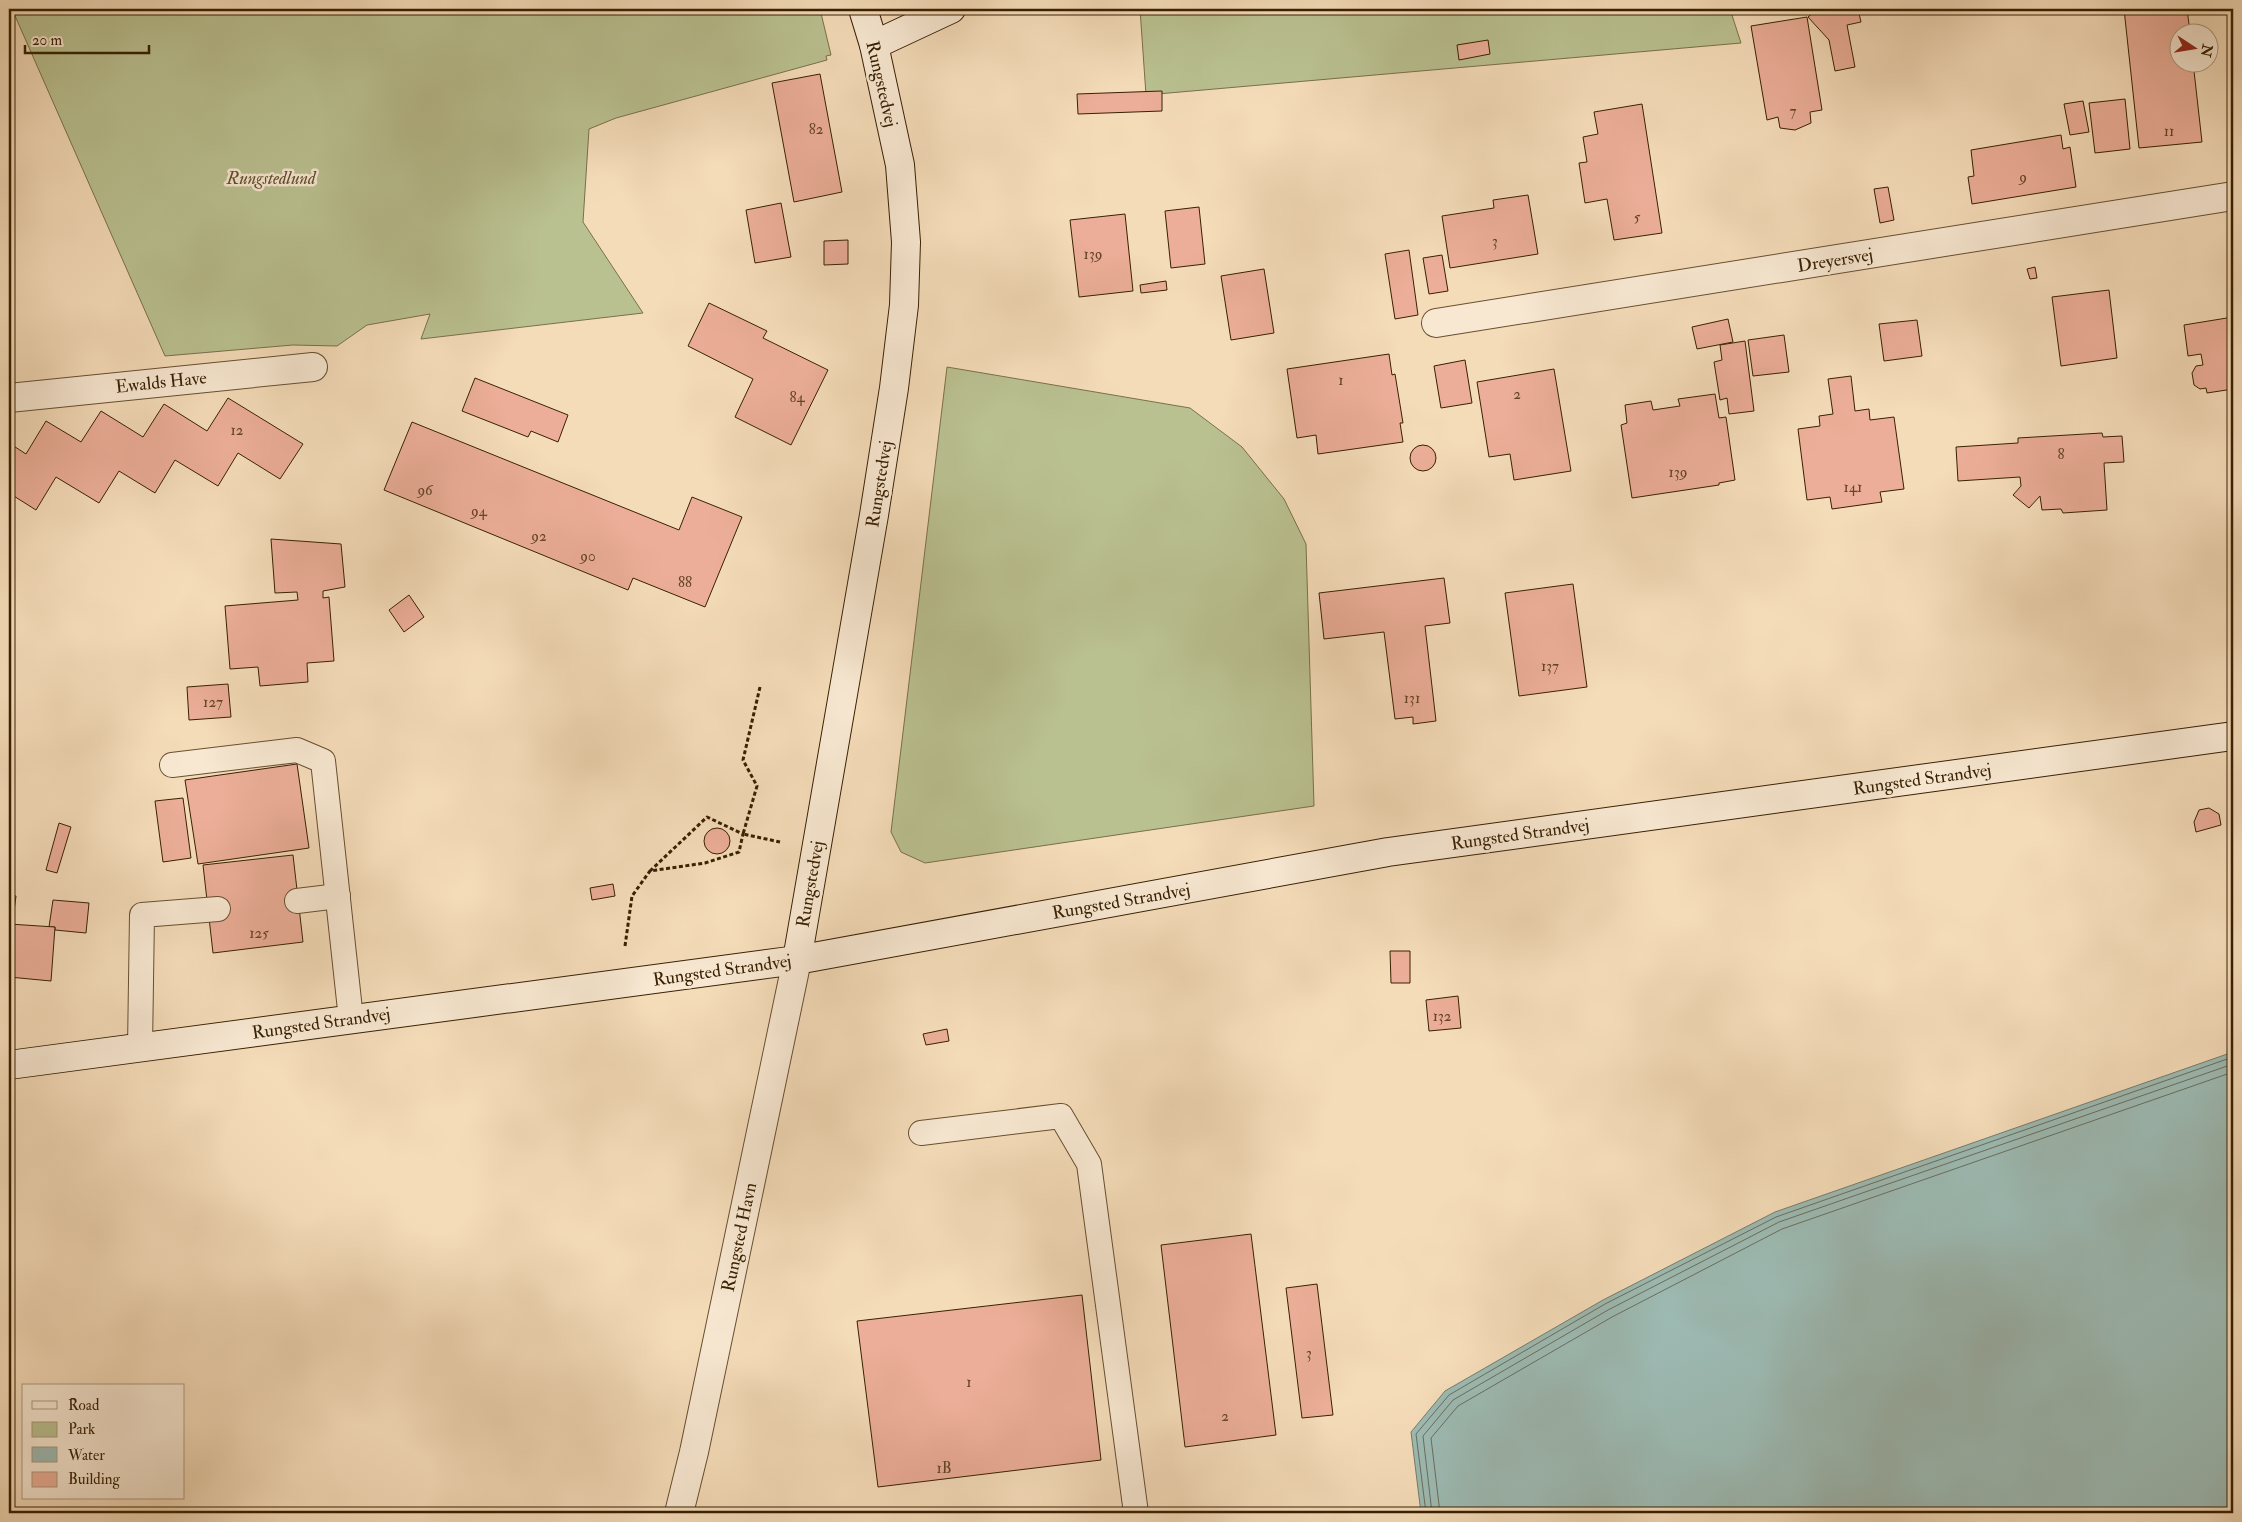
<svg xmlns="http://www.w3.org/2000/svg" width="2242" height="1522" viewBox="0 0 2242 1522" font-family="'IM FELL Double Pica',serif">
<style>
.green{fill:#bac191;stroke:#79704a}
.water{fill:#9dbbb4;stroke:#757d6d}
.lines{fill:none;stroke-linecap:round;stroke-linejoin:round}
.shore{stroke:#6a6e5c;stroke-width:1}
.building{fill:#ecae98;stroke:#382003}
.lane-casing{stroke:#674f30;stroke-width:26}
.street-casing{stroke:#674f30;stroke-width:30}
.secondary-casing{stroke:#382003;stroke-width:30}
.path{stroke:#382003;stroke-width:3;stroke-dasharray:4 2.5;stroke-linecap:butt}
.lane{stroke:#f8e8d2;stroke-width:24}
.street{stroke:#f8e8d2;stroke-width:28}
.secondary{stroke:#f8e8d2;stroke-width:28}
.labels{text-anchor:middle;stroke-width:5;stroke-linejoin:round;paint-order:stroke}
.number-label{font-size:15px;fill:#654428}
.street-label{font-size:18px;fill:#382003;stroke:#f8e8d2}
.park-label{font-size:18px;font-style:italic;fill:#5f502e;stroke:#f8e8d2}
</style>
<rect width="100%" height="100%" fill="#f5dcb9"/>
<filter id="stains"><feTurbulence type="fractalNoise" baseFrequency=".004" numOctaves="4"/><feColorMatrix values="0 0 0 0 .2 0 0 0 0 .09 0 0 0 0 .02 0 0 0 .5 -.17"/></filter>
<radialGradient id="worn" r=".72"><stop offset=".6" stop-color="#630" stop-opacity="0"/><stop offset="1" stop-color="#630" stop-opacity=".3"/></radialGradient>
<g class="green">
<path d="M12 9H820L831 55 826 56 827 60 616 118 589 129 583 222 643 313 421 339 430 314 367 325 337 346 293 345 165 356Z"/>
<path d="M1140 9H1730L1741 43 1146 95Z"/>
<path d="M947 367 1190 408 1242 447 1284 499 1306 544 1314 806 925 863 901 852 891 832Z"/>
</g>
<path class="water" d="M2233 1052V1513H1421L1411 1432 1445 1391 1603 1300 1775 1212Z"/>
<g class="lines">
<g class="shore">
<path d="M1426 1513 1416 1434 1449 1395 1605 1304 1776 1217 2233 1057"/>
<path d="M1432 1513 1423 1436 1453 1400 1608 1310 1779 1222 2233 1064"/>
<path d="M1440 1513 1431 1438 1458 1406 1612 1317 1782 1229 2233 1072"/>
</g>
</g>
<g class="building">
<path d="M1818 9H1858L1861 22 1847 25 1855 67 1835 71 1829 40 1808 17Z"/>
<path d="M2124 9H2187L2190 32H2180V62H2193L2202 142 2139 148Z"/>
<path d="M1807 17 1822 110 1810 112 1811 123 1795 130 1780 128 1778 117 1767 120 1751 26Z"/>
<path d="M1488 40 1490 54 1459 60 1457 45Z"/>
<path d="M820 74 842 192 794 202 772 83Z"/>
<path d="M1162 91V111L1078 114 1077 94Z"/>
<path d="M2125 99 2130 149 2095 153 2089 103Z"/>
<path d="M2083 101 2089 132 2070 135 2064 104Z"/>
<path d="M1642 104 1662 233 1614 240 1607 199 1585 203 1579 163 1587 162 1583 137 1598 134 1594 112Z"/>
<path d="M2061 135 2063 149 2070 147 2076 187 1972 204 1968 177 1974 176 1971 150Z"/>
<path d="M1888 187 1894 220 1880 223 1874 189Z"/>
<path d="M1528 195 1538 254 1450 268 1442 216 1494 208 1493 200Z"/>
<path d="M781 203 791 257 755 263 746 210Z"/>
<path d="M1199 207 1205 264 1171 268 1165 211Z"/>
<path d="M1125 214 1133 291 1079 297 1070 220Z"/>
<path d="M848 240V264L824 265V241Z"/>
<path d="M1409 250 1418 315 1395 319 1385 254Z"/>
<path d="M1442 255 1448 291 1429 294 1423 258Z"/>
<path d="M2035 267 2037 278 2030 279 2027 269Z"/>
<path d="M1264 269 1274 333 1231 340 1221 276Z"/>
<path d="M1166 281 1167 290 1141 293 1140 285Z"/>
<path d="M2109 290 2117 358 2061 366 2052 297Z"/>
<path d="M709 303 767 331 763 338 828 370 791 445 735 417 753 379 688 346Z"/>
<path d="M2233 317V389L2207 393 2206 388 2200 389 2194 385 2192 373 2196 366 2203 365 2201 354 2188 356 2184 325Z"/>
<path d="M1728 319 1733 342 1697 349 1692 327Z"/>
<path d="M1917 320 1922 356 1884 361 1879 324Z"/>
<path d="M1784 335 1789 372 1753 376 1748 340Z"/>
<path d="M1745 341 1754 411 1729 414 1727 398 1720 400 1714 362 1722 360 1720 345Z"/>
<path d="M1389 354 1392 375 1395 374 1403 423H1400L1403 442 1318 454 1316 435 1297 438 1287 369Z"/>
<path d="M1465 360 1472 403 1441 408 1434 366Z"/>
<path d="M1554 369 1571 471 1514 480 1510 454 1489 457 1477 382Z"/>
<path d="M1851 376 1855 411 1869 409 1870 420 1894 417 1904 489 1880 492 1882 502 1832 509 1830 497 1807 500 1798 429 1820 426 1819 416 1833 414 1828 379Z"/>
<path d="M475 378 568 415 558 442 531 431 528 437 462 411Z"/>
<path d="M1715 394 1719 418 1726 417 1735 480 1719 483V485L1632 498 1621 425 1627 423 1625 405 1651 401 1653 410 1680 406 1678 399Z"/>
<path d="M228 398 303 444 280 479 238 453 218 486 175 460 155 493 119 471 99 503 56 477 36 510 9 493V443L26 454 46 421 81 442 101 411 143 437 164 404 207 431Z"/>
<path d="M412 422 679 530 692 497 742 517 705 607 633 578 628 590 384 490Z"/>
<path d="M2102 433 2103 437 2122 436 2124 462 2104 463 2107 510 2063 513 2061 509 2042 510 2040 496 2029 508 2013 495 2021 486 2020 477 1958 481 1956 447 2018 443V438Z"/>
<circle cx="1423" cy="458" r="13"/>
<path d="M271 539 341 544 345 587 323 591V598L329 597 334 661 307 663 308 682 260 686 258 667 230 669 225 606 298 600 297 592 275 593Z"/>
<path d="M1444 578 1450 623 1425 626 1436 721 1413 724V717L1395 719 1384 632 1324 639 1319 593Z"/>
<path d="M1573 584 1587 687 1519 696 1505 593Z"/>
<path d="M409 595 424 617 404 632 389 610Z"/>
<path d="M228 684 231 717 189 720 187 687Z"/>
<path d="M297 764 309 848 198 864 185 780Z"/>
<path d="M183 798 191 858 163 862 155 801Z"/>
<path d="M2209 808 2219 814 2221 825 2196 832 2194 822 2199 810Z"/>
<path d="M59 823 71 827 57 873 46 870Z"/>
<circle cx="717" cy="841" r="13"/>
<path d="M293 855 303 942 213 953 203 865Z"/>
<path d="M613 884 615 896 592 900 590 888Z"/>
<path d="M9 895 16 896 13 919 9 918Z"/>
<path d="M53 900 89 903 86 933 55 930V927H49Z"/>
<path d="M9 924 55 927 51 981 9 977Z"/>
<path d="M1390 951H1410V983H1391Z"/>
<path d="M1458 996 1461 1028 1429 1031 1426 1000Z"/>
<path d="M947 1029 949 1041 926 1045 923 1034Z"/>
<path d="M1251 1234 1276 1435 1185 1447 1161 1245Z"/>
<path d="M1317 1284 1333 1415 1302 1418 1286 1288Z"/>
<path d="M1082 1295 1101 1460 878 1487 857 1321Z"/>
</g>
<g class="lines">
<defs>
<g id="lane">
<path d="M172 765 297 750 323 761 351 1019"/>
<path d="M297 901 338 896"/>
<path d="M140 1048 142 915 218 909"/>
<path d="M921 1133 1061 1116 1089 1164 1136 1513"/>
</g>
<g id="street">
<path d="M1436 323 2233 196"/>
<path d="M9 398 313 367"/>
<path d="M679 1513 694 1452 797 960"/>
</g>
<g id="secondary">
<path d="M874 45 951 9"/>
<path d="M797 960 874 515 894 388 904 305 906 242 900 165 874 45 863 9"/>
<path d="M9 1065 797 960 1388 852 2233 736"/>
</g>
</defs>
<use href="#lane" class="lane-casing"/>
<use href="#street" class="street-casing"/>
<use href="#secondary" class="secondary-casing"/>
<g class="path">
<path d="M760 687 743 760 757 786 743 834 780 842"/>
<path d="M625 946 632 896 650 871 705 863 739 852 743 834 707 817 650 871"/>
</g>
<use href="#lane" class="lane"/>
<use href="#street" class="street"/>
<use href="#secondary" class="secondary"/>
</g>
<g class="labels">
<g class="number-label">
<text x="1793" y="116">7</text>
<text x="816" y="134">82</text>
<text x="2169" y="136">11</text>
<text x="2023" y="182">9</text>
<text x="1637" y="222">5</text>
<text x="1495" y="246">3</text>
<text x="1093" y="259">139</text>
<text x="1341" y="385">1</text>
<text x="1517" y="399">2</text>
<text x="797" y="402">84</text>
<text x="237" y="435">12</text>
<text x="2061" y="459">8</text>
<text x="1678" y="477">139</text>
<text x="1853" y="492">141</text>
<text x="425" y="495">96</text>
<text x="479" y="516">94</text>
<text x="539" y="541">92</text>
<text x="588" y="561">90</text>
<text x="685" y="587">88</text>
<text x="1550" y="671">137</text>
<text x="1412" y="703">131</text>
<text x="213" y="707">127</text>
<text x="259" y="938">125</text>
<text x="1442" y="1021">132</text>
<text x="1309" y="1358">3</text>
<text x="969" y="1387">1</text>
<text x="1225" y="1421">2</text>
<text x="944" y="1473">1B</text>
</g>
<g class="street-label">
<text transform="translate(882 84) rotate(77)" y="6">Rungstedvej</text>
<text transform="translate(1835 260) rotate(-9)" y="6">Dreyersvej</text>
<text transform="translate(161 382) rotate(-6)" y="6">Ewalds Have</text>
<text transform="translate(879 484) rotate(-81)" y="6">Rungstedvej</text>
<text transform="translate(1922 779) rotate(-8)" y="6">Rungsted Strandvej</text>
<text transform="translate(1520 834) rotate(-8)" y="6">Rungsted Strandvej</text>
<text transform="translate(810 884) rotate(-80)" y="6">Rungstedvej</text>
<text transform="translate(1121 901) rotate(-10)" y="6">Rungsted Strandvej</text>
<text transform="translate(722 970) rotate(-8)" y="6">Rungsted Strandvej</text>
<text transform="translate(321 1023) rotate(-8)" y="6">Rungsted Strandvej</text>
<text transform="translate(739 1237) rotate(-78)" y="6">Rungsted Havn</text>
</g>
<g class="park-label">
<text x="271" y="184">Rungstedlund</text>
</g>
</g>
<rect width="2242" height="1522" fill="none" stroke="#f5dcb9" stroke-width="30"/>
<rect x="10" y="10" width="2222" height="1502" fill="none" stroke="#382003" stroke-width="2.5"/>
<rect x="15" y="15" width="2212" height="1492" fill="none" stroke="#382003"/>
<rect x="22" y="1384" width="162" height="115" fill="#f8e8d2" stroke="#ab987f"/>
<rect x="32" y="1401" width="25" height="8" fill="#f8e8d2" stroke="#ab987f"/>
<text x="68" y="1410" font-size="15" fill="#382003">Road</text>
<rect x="32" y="1422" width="25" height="15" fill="#bac191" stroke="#ab987f"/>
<text x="68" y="1434" font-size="15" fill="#382003">Park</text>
<rect x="32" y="1447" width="25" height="15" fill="#9dbbb4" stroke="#ab987f"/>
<text x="68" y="1460" font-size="15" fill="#382003">Water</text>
<rect x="32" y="1472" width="25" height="15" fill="#ecae98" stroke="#ab987f"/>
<text x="68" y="1484" font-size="15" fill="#382003">Building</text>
<g transform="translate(2194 48) rotate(102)"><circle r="24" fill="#f8e8d2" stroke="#ab987f"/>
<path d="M0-4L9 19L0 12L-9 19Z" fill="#8f2418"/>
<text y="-8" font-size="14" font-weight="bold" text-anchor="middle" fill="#382003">N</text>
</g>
<path d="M25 45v8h124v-8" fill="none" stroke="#382003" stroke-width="2.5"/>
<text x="32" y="45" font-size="15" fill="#382003" stroke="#f8e8d2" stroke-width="4" paint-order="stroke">20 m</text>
<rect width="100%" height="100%" filter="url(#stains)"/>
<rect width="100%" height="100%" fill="url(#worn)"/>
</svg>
